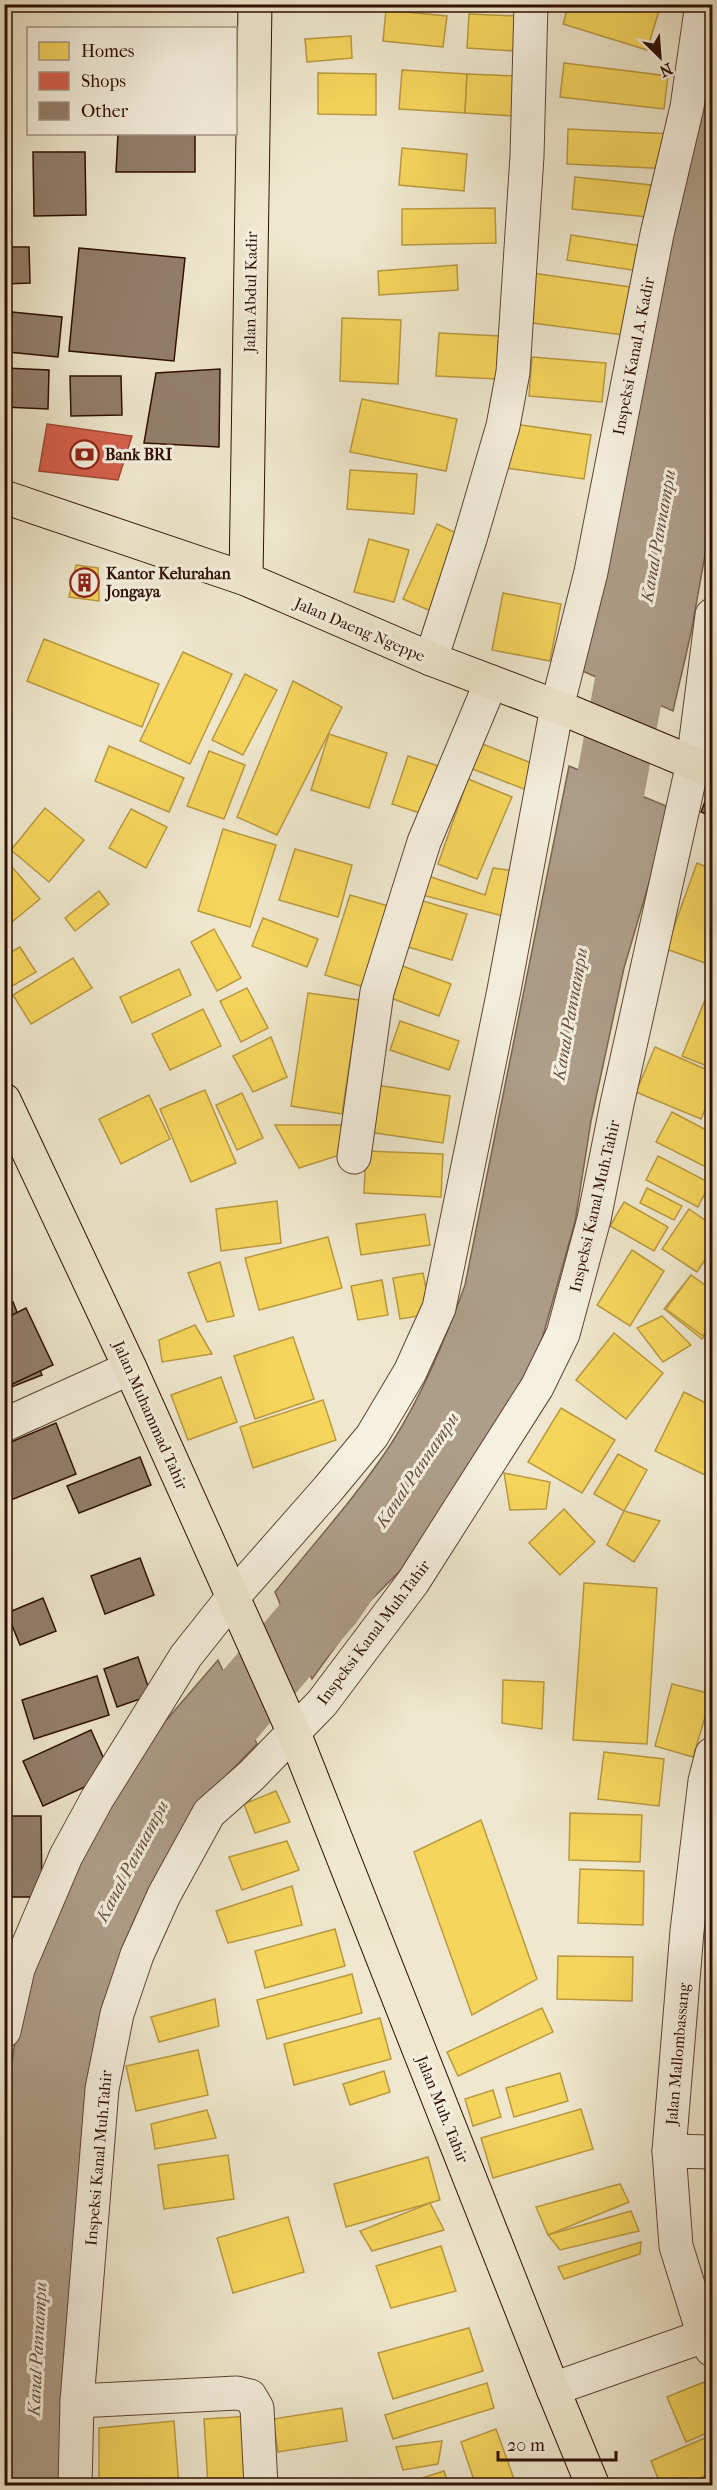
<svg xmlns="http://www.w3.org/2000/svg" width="717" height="2490" viewBox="0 0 717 2490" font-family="'IM FELL French Canon',serif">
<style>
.water{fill:#ae9e89;stroke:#7b6453;stroke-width:1.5}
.homes{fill:#f6d55c;stroke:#ba9941;stroke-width:1.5}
.shops{fill:#d6604d;stroke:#a44736;stroke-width:1.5}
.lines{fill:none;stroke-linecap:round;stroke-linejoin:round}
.river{stroke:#ae9e89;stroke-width:70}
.building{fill:#937f6c;stroke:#2f0e02;stroke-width:1.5}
.minor-casing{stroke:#5f4435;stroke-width:35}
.major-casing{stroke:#2f0e02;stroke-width:35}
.minor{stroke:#f5f0df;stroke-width:33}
.major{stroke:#efe8ce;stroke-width:33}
.labels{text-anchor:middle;stroke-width:6;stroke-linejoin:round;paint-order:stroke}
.street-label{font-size:16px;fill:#2f0e02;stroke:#f5f0df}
.poi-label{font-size:16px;font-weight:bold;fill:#2f0e02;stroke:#f5f0df;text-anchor:start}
.water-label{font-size:18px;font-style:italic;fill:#684f3f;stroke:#f5f0df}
</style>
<rect width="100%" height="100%" fill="#efe8ce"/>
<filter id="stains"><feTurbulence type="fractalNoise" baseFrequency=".00333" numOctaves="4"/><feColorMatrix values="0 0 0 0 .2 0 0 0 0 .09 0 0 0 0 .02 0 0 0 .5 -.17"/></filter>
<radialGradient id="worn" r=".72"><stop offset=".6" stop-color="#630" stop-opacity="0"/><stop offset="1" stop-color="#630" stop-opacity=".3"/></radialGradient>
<g class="water">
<path d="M712 13V516L691 633 673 711 578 669Z"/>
<path d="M569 766 671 808 624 968 591 1121 575 1222 542 1339 519 1393 408 1563 364 1607 312 1679 275 1592C314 1543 357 1496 391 1444 423 1394 445 1340 465 1285Z"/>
<path d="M218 1660 257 1744 226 1776 155 1881 134 1920 103 2004 65 2485 5 2486 4 2164 10 2075 20 2007 70 1869 163 1724Z"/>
</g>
<g class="homes">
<path d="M569 4H661L647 50 563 24Z"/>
<path d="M386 10 447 16 443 47 383 41Z"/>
<path d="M469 14 518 16 516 51 467 48Z"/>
<path d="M351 36 352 58 307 62 305 39Z"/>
<path d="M564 63 668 76 664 109 560 97Z"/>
<path d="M402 70 467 74 465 113 399 109Z"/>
<path d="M318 73 376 74V115L318 114Z"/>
<path d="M467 74 519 76 516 116 465 113Z"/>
<path d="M568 129 673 134 672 169 567 164Z"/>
<path d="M402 148 467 154 464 191 399 185Z"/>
<path d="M575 177 661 186 657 218 572 209Z"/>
<path d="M495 208 496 243 402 245V209Z"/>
<path d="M571 235 642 246 638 271 567 260Z"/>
<path d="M457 265 458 290 379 295 378 271Z"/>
<path d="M532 273 630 287 623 335 525 322Z"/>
<path d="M342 318 401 320 398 384 340 381Z"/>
<path d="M439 333 501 336 498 379 436 376Z"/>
<path d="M532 357 606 363 602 402 529 396Z"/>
<path d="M362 399 457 419 446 471 350 452Z"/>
<path d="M514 424 591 435 584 479 507 468Z"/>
<path d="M350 470 417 474 414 514 347 509Z"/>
<path d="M437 524 467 538 433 612 403 599Z"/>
<path d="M369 539 409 550 394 602 354 592Z"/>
<path d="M76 565 98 568 99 601 69 597Z"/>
<path d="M503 593 561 604 550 661 492 650Z"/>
<path d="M44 639 159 684 142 727 27 681Z"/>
<path d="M183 652 232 674 190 764 140 741Z"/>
<path d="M245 674 277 690 243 755 212 740Z"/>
<path d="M293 681 342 707 277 835 237 817Z"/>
<path d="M329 734 387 753 369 808 311 790Z"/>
<path d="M480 743 539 766 529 791 470 768Z"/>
<path d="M109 746 184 778 169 812 95 781Z"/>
<path d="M209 751 245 765 224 819 187 806Z"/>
<path d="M408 756 445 768 429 816 392 804Z"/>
<path d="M468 779 512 797 477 879 438 864Z"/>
<path d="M45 808 84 840 49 882 11 850Z"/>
<path d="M131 809 167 827 146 868 109 848Z"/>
<path d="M223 829 276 845 250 927 198 911Z"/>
<path d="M295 849 352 865 338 917 279 900Z"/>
<path d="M4 858 40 899 7 926 4 922Z"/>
<path d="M697 863 712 869V953L708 964 666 949Z"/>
<path d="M493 868 516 871 507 917 422 895 428 876 485 895Z"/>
<path d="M99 891 109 904 75 931 65 918Z"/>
<path d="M350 895 392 907 367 988 325 975Z"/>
<path d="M423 901 467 914 452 960 408 947Z"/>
<path d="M263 918 318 939 307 967 252 946Z"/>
<path d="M214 929 241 978 217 991 191 942Z"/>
<path d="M20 947 36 972 4 991V956Z"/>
<path d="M73 958 92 988 31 1024 13 995Z"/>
<path d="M400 965 451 984 439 1016 388 997Z"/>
<path d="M179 969 191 995 132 1023 120 997Z"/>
<path d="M712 983V1068L682 1056Z"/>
<path d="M247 988 268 1028 241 1042 220 1001Z"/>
<path d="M308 993 359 1000 342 1114 291 1106Z"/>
<path d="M203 1009 221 1046 170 1070 152 1034Z"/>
<path d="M400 1021 459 1041 449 1070 390 1050Z"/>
<path d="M271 1037 287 1077 253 1092 233 1056Z"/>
<path d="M655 1047 712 1072V1092L701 1119 636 1092Z"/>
<path d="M376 1085 450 1096 443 1143 369 1132Z"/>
<path d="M205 1090 236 1163 191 1182 160 1109Z"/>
<path d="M242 1093 263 1138 237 1150 216 1105Z"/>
<path d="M149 1095 170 1139 121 1164 99 1119Z"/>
<path d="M672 1112 712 1133V1170L656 1142Z"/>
<path d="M275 1125H343V1154L299 1168Z"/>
<path d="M366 1151 443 1154 441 1197 364 1193Z"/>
<path d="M658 1156 710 1183 698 1207 646 1180Z"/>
<path d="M647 1188 682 1206 674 1220 640 1203Z"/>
<path d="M277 1201 281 1243 221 1251 216 1209Z"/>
<path d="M624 1202 668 1227 654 1251 610 1226Z"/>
<path d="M689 1209 712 1225V1249L697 1272 662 1249Z"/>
<path d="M425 1214 430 1245 361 1255 356 1224Z"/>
<path d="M328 1237 342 1288 259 1310 245 1258Z"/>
<path d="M632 1250 664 1271 630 1326 597 1305Z"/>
<path d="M220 1262 234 1316 207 1322 188 1273Z"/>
<path d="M423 1273 431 1314 400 1319 393 1278Z"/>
<path d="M691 1275 712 1293V1326L702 1339 664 1309Z"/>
<path d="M691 1275 712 1290V1322L703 1336 666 1309Z"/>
<path d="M382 1280 388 1315 358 1320 351 1286Z"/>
<path d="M662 1316 691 1345 663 1362 637 1328Z"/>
<path d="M195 1325 212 1354 162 1362 159 1340Z"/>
<path d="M614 1333 663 1373 626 1419 576 1380Z"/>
<path d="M293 1337 314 1399 255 1419 234 1356Z"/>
<path d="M221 1377 237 1422 188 1440 171 1395Z"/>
<path d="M684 1392 712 1406V1460L705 1475 655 1451Z"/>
<path d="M323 1400 336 1440 253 1468 240 1427Z"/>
<path d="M561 1408 615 1440 582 1493 528 1462Z"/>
<path d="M618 1454 647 1470 624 1511 594 1494Z"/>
<path d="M504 1473 550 1482 546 1509 510 1510Z"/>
<path d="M564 1509 595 1542 560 1575 529 1543Z"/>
<path d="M624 1511 660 1521 634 1562 607 1545Z"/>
<path d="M584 1583 657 1588 647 1744 573 1740Z"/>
<path d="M503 1680 544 1682 542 1729 502 1723Z"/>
<path d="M672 1684 712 1694 693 1757 655 1746Z"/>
<path d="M604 1752 664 1759 659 1806 598 1799Z"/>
<path d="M276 1791 290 1822 255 1833 244 1804Z"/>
<path d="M570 1813 642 1815 640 1862 569 1860Z"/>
<path d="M481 1820 537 1979 472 2015 414 1852Z"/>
<path d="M287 1841 299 1870 242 1890 229 1857Z"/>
<path d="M580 1869 644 1871 643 1925 578 1923Z"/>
<path d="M292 1886 302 1925 228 1943 216 1911Z"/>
<path d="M335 1929 345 1966 265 1988 255 1951Z"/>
<path d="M558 1956 633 1957 632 2001 557 1999Z"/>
<path d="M352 1974 362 2013 267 2039 257 2000Z"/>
<path d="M215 1999 219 2026 159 2042 151 2017Z"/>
<path d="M542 2008 553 2032 458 2076 447 2052Z"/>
<path d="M380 2018 391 2059 294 2085 284 2044Z"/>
<path d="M198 2050 208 2095 136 2111 126 2066Z"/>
<path d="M384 2071 390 2092 350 2105 343 2084Z"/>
<path d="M560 2073 568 2101 514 2117 506 2088Z"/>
<path d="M493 2090 501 2117 473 2126 465 2099Z"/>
<path d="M581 2109 593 2149 493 2178 481 2138Z"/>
<path d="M207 2110 216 2138 155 2149 151 2124Z"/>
<path d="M228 2155 234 2199 164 2209 158 2165Z"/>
<path d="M428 2157 440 2200 346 2227 334 2184Z"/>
<path d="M620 2184 629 2202 548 2235 536 2207Z"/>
<path d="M430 2203 444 2230 372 2251 360 2231Z"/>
<path d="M631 2211 639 2231 560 2250 548 2235Z"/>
<path d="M288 2217 304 2272 233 2293 217 2238Z"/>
<path d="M641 2242 640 2254 564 2279 558 2267Z"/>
<path d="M441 2246 456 2291 391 2308 376 2266Z"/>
<path d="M469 2328 483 2371 393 2399 378 2353Z"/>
<path d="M704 2382 712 2402V2431L686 2442 667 2397Z"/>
<path d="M487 2383 494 2408 393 2439 385 2415Z"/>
<path d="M342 2408 347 2441 278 2452 273 2419Z"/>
<path d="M252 2416 256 2486H208L204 2419Z"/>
<path d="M174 2421 179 2486H99V2428Z"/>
<path d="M496 2429 514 2479 494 2486H476L461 2442Z"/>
<path d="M712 2435V2473L682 2486H661L651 2461Z"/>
<path d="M442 2441 438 2464 403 2470 396 2447Z"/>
<path d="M444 2471 449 2486H400V2485Z"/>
</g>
<path class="shops" d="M47 424 132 436 118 480 39 471Z"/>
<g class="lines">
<g class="river">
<path d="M593 878 646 596"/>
<path d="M175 1780 328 1602 355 1563"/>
</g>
</g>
<g class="building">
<path d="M118 134H195V172H116Z"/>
<path d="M33 152H85L86 215 34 216Z"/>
<path d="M4 247H29L30 283 4 284Z"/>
<path d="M79 248 185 258 174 361 69 351Z"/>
<path d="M12 312 62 317 58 357 8 352Z"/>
<path d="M4 368 49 370 48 409 4 407Z"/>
<path d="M220 369 219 447 144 443 156 373Z"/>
<path d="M70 376H121L122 415 71 416Z"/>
<path d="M709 791 712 792V816L701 812Z"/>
<path d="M13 1302 42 1375 4 1390V1305Z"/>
<path d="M26 1308 53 1365 4 1388V1319Z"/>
<path d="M56 1423 76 1474 6 1502 4 1445Z"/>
<path d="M140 1457 151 1485 79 1513 67 1486Z"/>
<path d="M140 1558 154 1595 105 1614 91 1576Z"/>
<path d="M43 1598 56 1631 20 1645 7 1613Z"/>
<path d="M138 1657 151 1695 117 1707 104 1669Z"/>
<path d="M97 1676 109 1715 34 1739 22 1700Z"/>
<path d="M91 1730 111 1775 43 1806 23 1761Z"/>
<path d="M4 1816H41L42 1897H4Z"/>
</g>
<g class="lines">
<defs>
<g id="minor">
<path d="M431 659 470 539 503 426 513 372 527 156 531 4"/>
<path d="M354 1157 377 992 424 842 491 682"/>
<path d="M4 1425 130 1368"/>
<path d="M712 1754 705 1781 687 1931 669 2151 676 2246 704 2336 712 2350"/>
<path d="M4 2031 18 1969 66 1856 97 1799 186 1656 232 1598 328 1489 372 1436 410 1372 439 1308 504 990 557 707 591 572 657 234 687 107 702 4"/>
<path d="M669 2151 712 2152"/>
<path d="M553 2389 704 2336"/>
<path d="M77 2401 237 2393 250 2396 257 2408 261 2486"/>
<path d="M75 2486 77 2401 102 2089 117 2014 137 1955 164 1895 209 1813 251 1776 322 1703 413 1582 537 1387 563 1334 594 1219 617 1104 693 763 712 615"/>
</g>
<g id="major">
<path d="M4 497 246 579 431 659 568 711 712 771"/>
<path d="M246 579 255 4"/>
<path d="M4 1100 130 1368 294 1733 553 2389 593 2486"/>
</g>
</defs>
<use href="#minor" class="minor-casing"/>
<use href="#major" class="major-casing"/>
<use href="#minor" class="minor"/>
<use href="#major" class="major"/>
</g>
<defs>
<symbol id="bank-ring" viewBox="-11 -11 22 22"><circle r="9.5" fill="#f5f0df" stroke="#8f2418" stroke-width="1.5"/><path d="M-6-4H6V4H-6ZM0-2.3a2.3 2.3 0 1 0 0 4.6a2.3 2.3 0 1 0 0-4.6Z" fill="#8f2418"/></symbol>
<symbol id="building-ring" viewBox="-11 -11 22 22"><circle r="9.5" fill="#f5f0df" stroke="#8f2418" stroke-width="1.5"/><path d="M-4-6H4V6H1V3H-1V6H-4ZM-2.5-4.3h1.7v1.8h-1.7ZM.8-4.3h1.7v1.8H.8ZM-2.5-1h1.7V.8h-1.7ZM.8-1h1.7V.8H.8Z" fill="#8f2418"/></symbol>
</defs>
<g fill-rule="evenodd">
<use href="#bank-ring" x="68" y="438" width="33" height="33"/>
<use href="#building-ring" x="68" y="566" width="33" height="33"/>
</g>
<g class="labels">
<g class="street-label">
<text transform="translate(250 292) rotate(-89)" y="6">Jalan Abdul Kadir</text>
<text transform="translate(633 356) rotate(-79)" y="6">Inspeksi Kanal A. Kadir</text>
<text transform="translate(360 629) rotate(23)" y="6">Jalan Daeng Ngeppe</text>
<text transform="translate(594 1206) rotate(-77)" y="6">Inspeksi Kanal Muh.Tahir</text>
<text transform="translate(151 1415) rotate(66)" y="6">Jalan Muhammad Tahir</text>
<text transform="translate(373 1632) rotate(-53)" y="6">Inspeksi Kanal Muh.Tahir</text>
<text transform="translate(677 2054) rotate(-85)" y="6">Jalan Mallombassang</text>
<text transform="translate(443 2109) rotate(68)" y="6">Jalan Muh. Tahir</text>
<text transform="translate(98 2158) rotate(-85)" y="6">Inspeksi Kanal Muh.Tahir</text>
</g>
<g class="poi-label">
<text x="105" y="460">Bank BRI</text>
<text x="106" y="579">Kantor Kelurahan<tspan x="106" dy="18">Jongaya</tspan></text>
</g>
<g class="water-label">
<text transform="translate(658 536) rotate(-80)" y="6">Kanal Pannampu</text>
<text transform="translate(570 1014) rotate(-80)" y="6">Kanal Pannampu</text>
<text transform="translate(417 1470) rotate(-56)" y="6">Kanal Pannampu</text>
<text transform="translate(132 1861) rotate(-62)" y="6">Kanal Pannampu</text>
<text transform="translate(37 2349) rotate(-87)" y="6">Kanal Pannampu</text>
</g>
</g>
<rect width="717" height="2490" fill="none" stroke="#efe8ce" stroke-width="24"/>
<rect x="6" y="6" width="705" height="2478" fill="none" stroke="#2f0e02" stroke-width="3"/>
<rect x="12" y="12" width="693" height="2466" fill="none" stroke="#2f0e02" stroke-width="1.5"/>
<rect x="27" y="27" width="210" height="108" fill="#f5f0df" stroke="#a69687" stroke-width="1.5"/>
<rect x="39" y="42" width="30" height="18" fill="#f6d55c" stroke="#a69687" stroke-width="1.5"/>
<text x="81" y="57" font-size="18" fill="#2f0e02">Homes</text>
<rect x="39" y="72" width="30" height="18" fill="#d6604d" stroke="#a69687" stroke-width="1.5"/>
<text x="81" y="87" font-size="18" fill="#2f0e02">Shops</text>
<rect x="39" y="102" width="30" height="18" fill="#937f6c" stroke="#a69687" stroke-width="1.5"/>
<text x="81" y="117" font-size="18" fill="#2f0e02">Other</text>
<g transform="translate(660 57) rotate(155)" stroke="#f5f0df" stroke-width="4.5" paint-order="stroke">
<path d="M0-4.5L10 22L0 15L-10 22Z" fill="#2f0e02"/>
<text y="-9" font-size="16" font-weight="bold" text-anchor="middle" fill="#2f0e02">N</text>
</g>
<path d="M498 2451v9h118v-9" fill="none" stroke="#2f0e02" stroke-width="3"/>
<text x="507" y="2451" font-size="18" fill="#2f0e02" stroke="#f5f0df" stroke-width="4.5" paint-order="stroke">20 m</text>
<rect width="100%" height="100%" filter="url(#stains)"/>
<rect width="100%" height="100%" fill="url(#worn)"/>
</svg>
